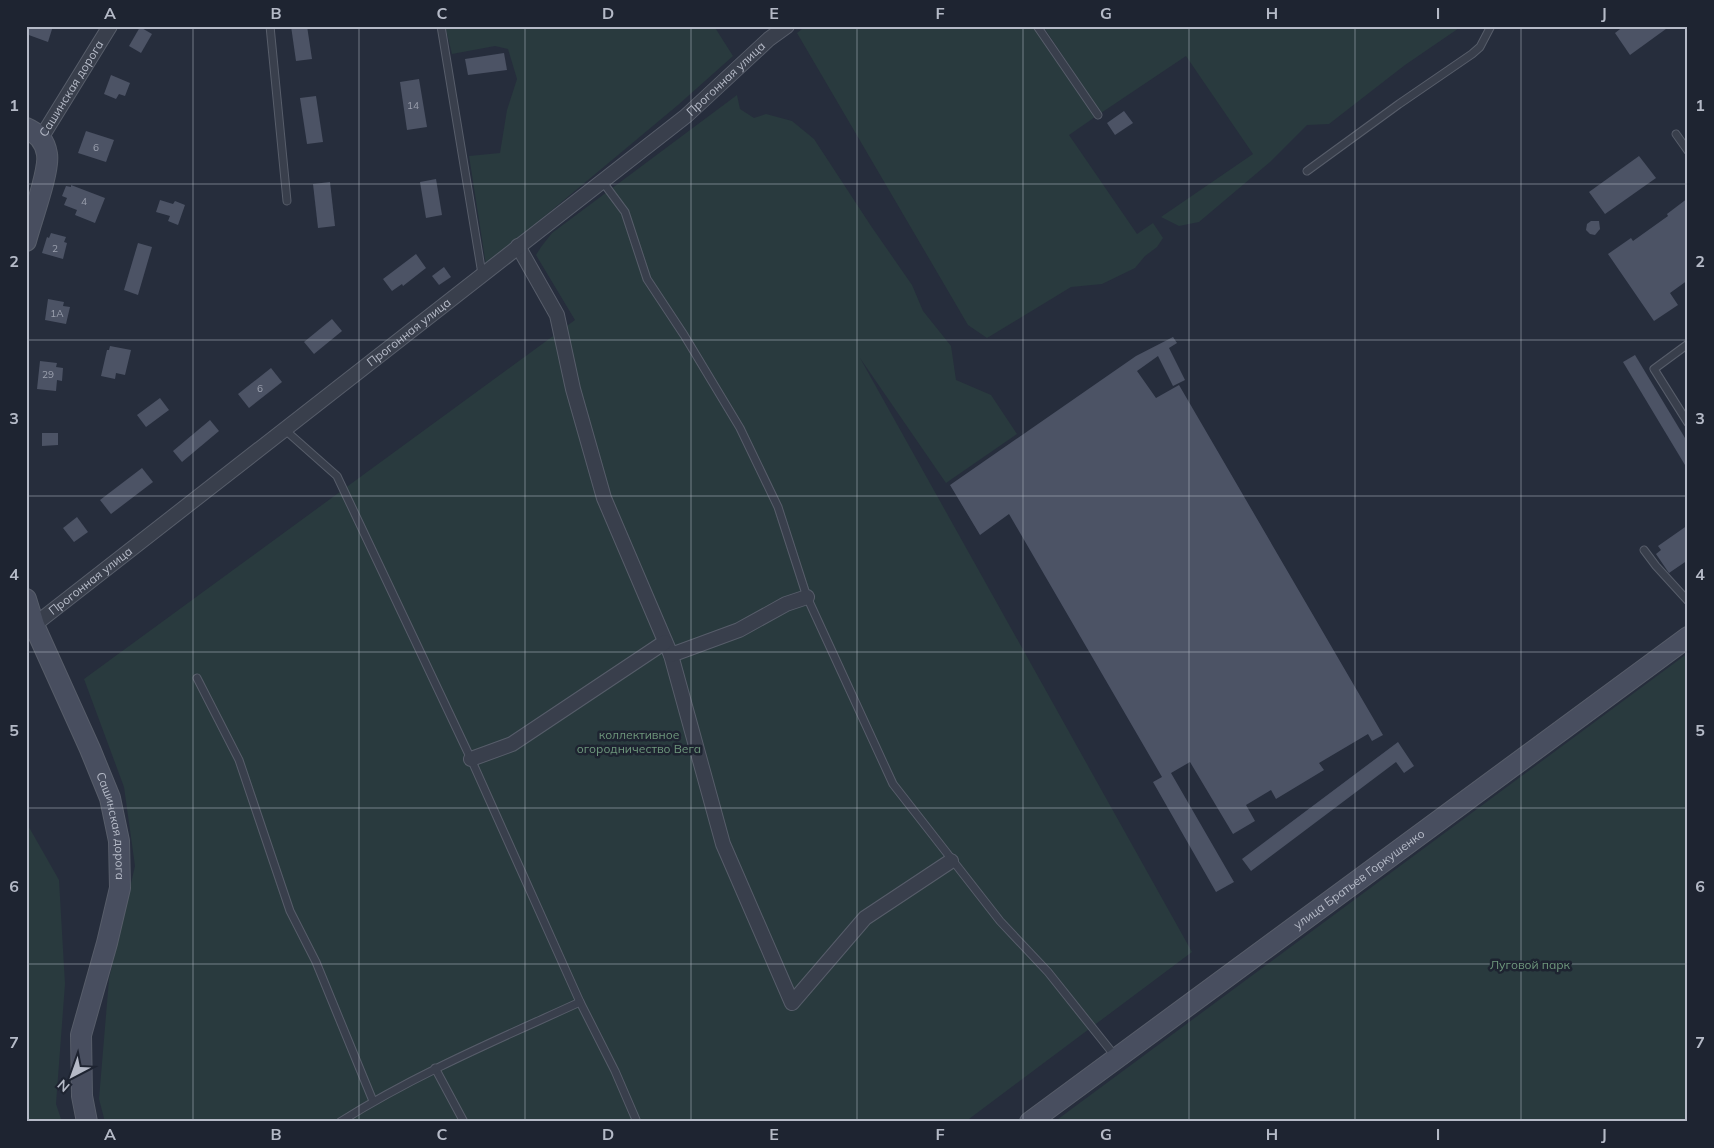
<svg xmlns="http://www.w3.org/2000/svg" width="1714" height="1148" viewBox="0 0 1714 1148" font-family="Mulish,sans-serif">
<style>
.green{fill:#293a3e}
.building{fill:#4c5365}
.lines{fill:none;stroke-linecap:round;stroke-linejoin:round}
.lane-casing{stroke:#575d6a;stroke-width:9}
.street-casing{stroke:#575d6a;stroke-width:16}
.secondary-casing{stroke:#575d6a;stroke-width:22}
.lane{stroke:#393f4c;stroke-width:7}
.street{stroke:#393f4c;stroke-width:14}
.secondary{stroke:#484e5f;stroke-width:20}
.grid{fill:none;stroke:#b5bac7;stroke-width:1;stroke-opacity:0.55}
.labels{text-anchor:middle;stroke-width:5;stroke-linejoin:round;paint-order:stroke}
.number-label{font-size:10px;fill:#9ba0ae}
.street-label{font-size:12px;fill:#b5bac7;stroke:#1e2431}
.park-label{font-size:12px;fill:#6e977c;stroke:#1e2431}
.neatline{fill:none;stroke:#b5bac7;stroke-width:2}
.grid-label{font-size:16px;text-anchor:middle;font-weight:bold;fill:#b5bac7}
</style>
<rect width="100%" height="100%" fill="#262d3c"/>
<g class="green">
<path d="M445 26H714L733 56 678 105 486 265 469 156 500 153 507 110 517 79 508 49 495 46 452 54Z"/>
<path d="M806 26H1033L1095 117 1069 135 1137 234 1153 223 1163 238 1157 247 1145 256 1135 268 1102 284 1071 287 987 338 968 325 797 33Z"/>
<path d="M1043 26H1462L1405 65 1329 124 1307 125 1270 162 1199 222 1179 226 1161 217 1253 154 1186 56 1101 113Z"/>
<path d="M737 95 740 109 754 118 766 114 792 121 814 139 871 226 912 285 923 311 951 346 956 380 991 395 1017 434 946 483 860 358 1192 952 965 1122H105L99 1099 109 979 135 866 124 787 84 679 575 320 536 255 541 247 552 233Z"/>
<path d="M1688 653V1122H1054Z"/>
<path d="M26 822 59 880 65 984 56 1104 62 1122H26Z"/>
</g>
<g class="building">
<path d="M26 26H53L48 42 26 34Z"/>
<path d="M291 26H307L312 59 296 61Z"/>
<path d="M1624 26H1670L1630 55 1615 33Z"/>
<path d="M140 27 152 34 141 53 129 46Z"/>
<path d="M504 53 507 70 468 75 465 59Z"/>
<path d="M111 75 130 83 125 96 119 94 116 99 104 94Z"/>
<path d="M419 79 427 127 407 130 400 82Z"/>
<path d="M316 96 323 142 307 144 300 98Z"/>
<path d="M1124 111 1133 123 1115 135 1107 123Z"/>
<path d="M86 131 114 140 106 162 78 153Z"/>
<path d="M1639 156 1656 178 1605 214 1589 192Z"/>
<path d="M436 179 442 215 426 218 420 182Z"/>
<path d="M330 182 335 226 318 228 313 184Z"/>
<path d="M71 185 105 198 95 223 75 215 77 210 64 205 67 198 62 196 66 186 71 187Z"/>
<path d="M1688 198V280L1670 293 1678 305 1654 321 1608 254 1631 238 1633 241 1668 216 1667 214Z"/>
<path d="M160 200 173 204 175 201 185 205 178 225 168 221 170 216 156 212Z"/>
<path d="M1591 221H1599L1600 229 1595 235 1590 234 1586 230 1587 224Z"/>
<path d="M51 233 66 237 64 242 67 243 63 259 42 253 47 237 49 238Z"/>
<path d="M138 243 152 247 138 295 124 290Z"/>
<path d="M416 254 426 268 403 286 402 284 392 291 383 279Z"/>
<path d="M444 267 451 277 439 285 432 276Z"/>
<path d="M48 299 64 302 63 306 70 307 66 324 45 320Z"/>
<path d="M332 319 342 331 314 354 304 342Z"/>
<path d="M1173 337 1177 343 1169 348 1185 380 1173 386 1158 356 1137 371 1156 398 1179 385 1383 735 1372 741 1368 734 1319 763 1324 770 1276 799 1271 790 1246 805 1255 821 1233 834 1190 762 1171 773 1234 882 1216 892 1153 782 1162 777 1009 514 980 535 950 485 1136 356Z"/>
<path d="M110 346 131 350 125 375 116 373 115 379 101 376 107 350H109Z"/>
<path d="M1635 355 1688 443V470L1623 362Z"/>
<path d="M40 361 57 363 56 367 63 368 62 381 57 380 56 391 37 389Z"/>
<path d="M271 368 282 382 249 408 238 394Z"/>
<path d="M160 398 169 410 146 427 137 415Z"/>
<path d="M210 420 219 431 182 462 173 451Z"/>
<path d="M42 433H58V445L42 446Z"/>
<path d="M142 468 153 482 111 514 100 500Z"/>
<path d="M77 517 88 532 74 542 63 528Z"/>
<path d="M1688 525V560L1669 573 1656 554 1661 550 1658 546Z"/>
<path d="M1398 742 1414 766 1404 773 1396 762 1251 871 1242 859Z"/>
</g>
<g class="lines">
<defs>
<g id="lane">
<path d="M270 26 287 201"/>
<path d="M441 26 482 274"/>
<path d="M1037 26 1098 115"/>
<path d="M1676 134 1688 151"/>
<path d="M1307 171 1399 104 1472 54 1480 47 1491 26"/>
<path d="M602 181 625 212 647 279 684 335 740 428 778 507 807 597 893 784 1000 921 1048 972 1115 1056"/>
<path d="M1688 344 1654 369 1688 423"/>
<path d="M284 429 337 476 471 759 580 1002 615 1071 637 1122"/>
<path d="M1644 550 1656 566 1688 601"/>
<path d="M197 678 239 760 290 911 316 962 373 1101"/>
<path d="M435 1068 464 1122"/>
<path d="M340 1122C416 1074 499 1039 580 1002"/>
</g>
<g id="street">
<path id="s1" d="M41 138 110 26"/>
<path d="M518 246 557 315 573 389 604 498 671 655 723 844 792 1003 865 918 951 861"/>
<path id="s2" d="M29 629 686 116 769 39 787 26"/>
<path d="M671 655 739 630 786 604 807 597"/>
<path d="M471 759 512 744 665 642"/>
</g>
<g id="secondary">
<path d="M26 128C38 133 45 141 47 154 50 171 31 221 26 241"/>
<path id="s3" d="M26 599 34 625 90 749 110 798 119 841 120 888 107 943 81 1035 82 1096 87 1122"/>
<path id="s4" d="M1030 1122 1688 637"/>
</g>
</defs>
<use href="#lane" class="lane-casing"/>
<use href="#street" class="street-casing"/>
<use href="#secondary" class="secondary-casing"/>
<use href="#lane" class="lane"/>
<use href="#street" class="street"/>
<use href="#secondary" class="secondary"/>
</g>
<path class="grid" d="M193 26V1122M359 26V1122M525 26V1122M691 26V1122M857 26V1122M1023 26V1122M1189 26V1122M1355 26V1122M1521 26V1122M26 184H1688M26 340H1688M26 496H1688M26 652H1688M26 808H1688M26 964H1688"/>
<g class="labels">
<g class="number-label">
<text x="413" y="109">14</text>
<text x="96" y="151">6</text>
<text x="84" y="205">4</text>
<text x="55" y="252">2</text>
<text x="57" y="317">1А</text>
<text x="48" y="378">29</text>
<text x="260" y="392">6</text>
</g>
<g class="street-label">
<text dy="4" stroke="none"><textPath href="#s2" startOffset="888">Прогонная улица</textPath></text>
<text dy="4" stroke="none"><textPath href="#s1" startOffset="58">Сашинская дорога</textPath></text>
<text dy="4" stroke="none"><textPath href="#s2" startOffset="482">Прогонная улица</textPath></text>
<text dy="4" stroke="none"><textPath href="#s2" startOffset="78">Прогонная улица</textPath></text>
<text dy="4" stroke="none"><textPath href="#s3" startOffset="244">Сашинская дорога</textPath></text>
<text dy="4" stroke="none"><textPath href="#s4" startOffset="409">улица Братьев Горкушенко</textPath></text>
</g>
<g class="park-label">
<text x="639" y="739">коллективное<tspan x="639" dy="14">огородничество Вега</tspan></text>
<text x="1530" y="969">Луговой парк</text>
</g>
</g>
<rect width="1714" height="1148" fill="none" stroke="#1e2431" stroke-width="55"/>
<g transform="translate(72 1076) rotate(221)" stroke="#1e2431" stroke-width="4" paint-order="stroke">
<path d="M0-4L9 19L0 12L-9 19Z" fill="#b5bac7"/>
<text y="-8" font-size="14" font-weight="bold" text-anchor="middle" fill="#b5bac7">N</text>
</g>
<rect x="28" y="28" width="1658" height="1092" class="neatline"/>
<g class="grid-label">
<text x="110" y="19">A</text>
<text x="276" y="19">B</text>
<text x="442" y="19">C</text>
<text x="608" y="19">D</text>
<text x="774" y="19">E</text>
<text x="940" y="19">F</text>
<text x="1106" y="19">G</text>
<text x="1272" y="19">H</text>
<text x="1438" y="19">I</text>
<text x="1604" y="19">J</text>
<text x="14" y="111">1</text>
<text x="1700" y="111">1</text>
<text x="14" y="267">2</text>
<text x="1700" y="267">2</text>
<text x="14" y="424">3</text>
<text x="1700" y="424">3</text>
<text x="14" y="580">4</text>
<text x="1700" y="580">4</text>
<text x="14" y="736">5</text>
<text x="1700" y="736">5</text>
<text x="14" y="892">6</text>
<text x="1700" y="892">6</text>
<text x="14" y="1048">7</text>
<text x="1700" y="1048">7</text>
<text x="110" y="1140">A</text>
<text x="276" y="1140">B</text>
<text x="442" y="1140">C</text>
<text x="608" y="1140">D</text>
<text x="774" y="1140">E</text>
<text x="940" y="1140">F</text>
<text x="1106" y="1140">G</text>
<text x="1272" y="1140">H</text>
<text x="1438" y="1140">I</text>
<text x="1604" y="1140">J</text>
</g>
</svg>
